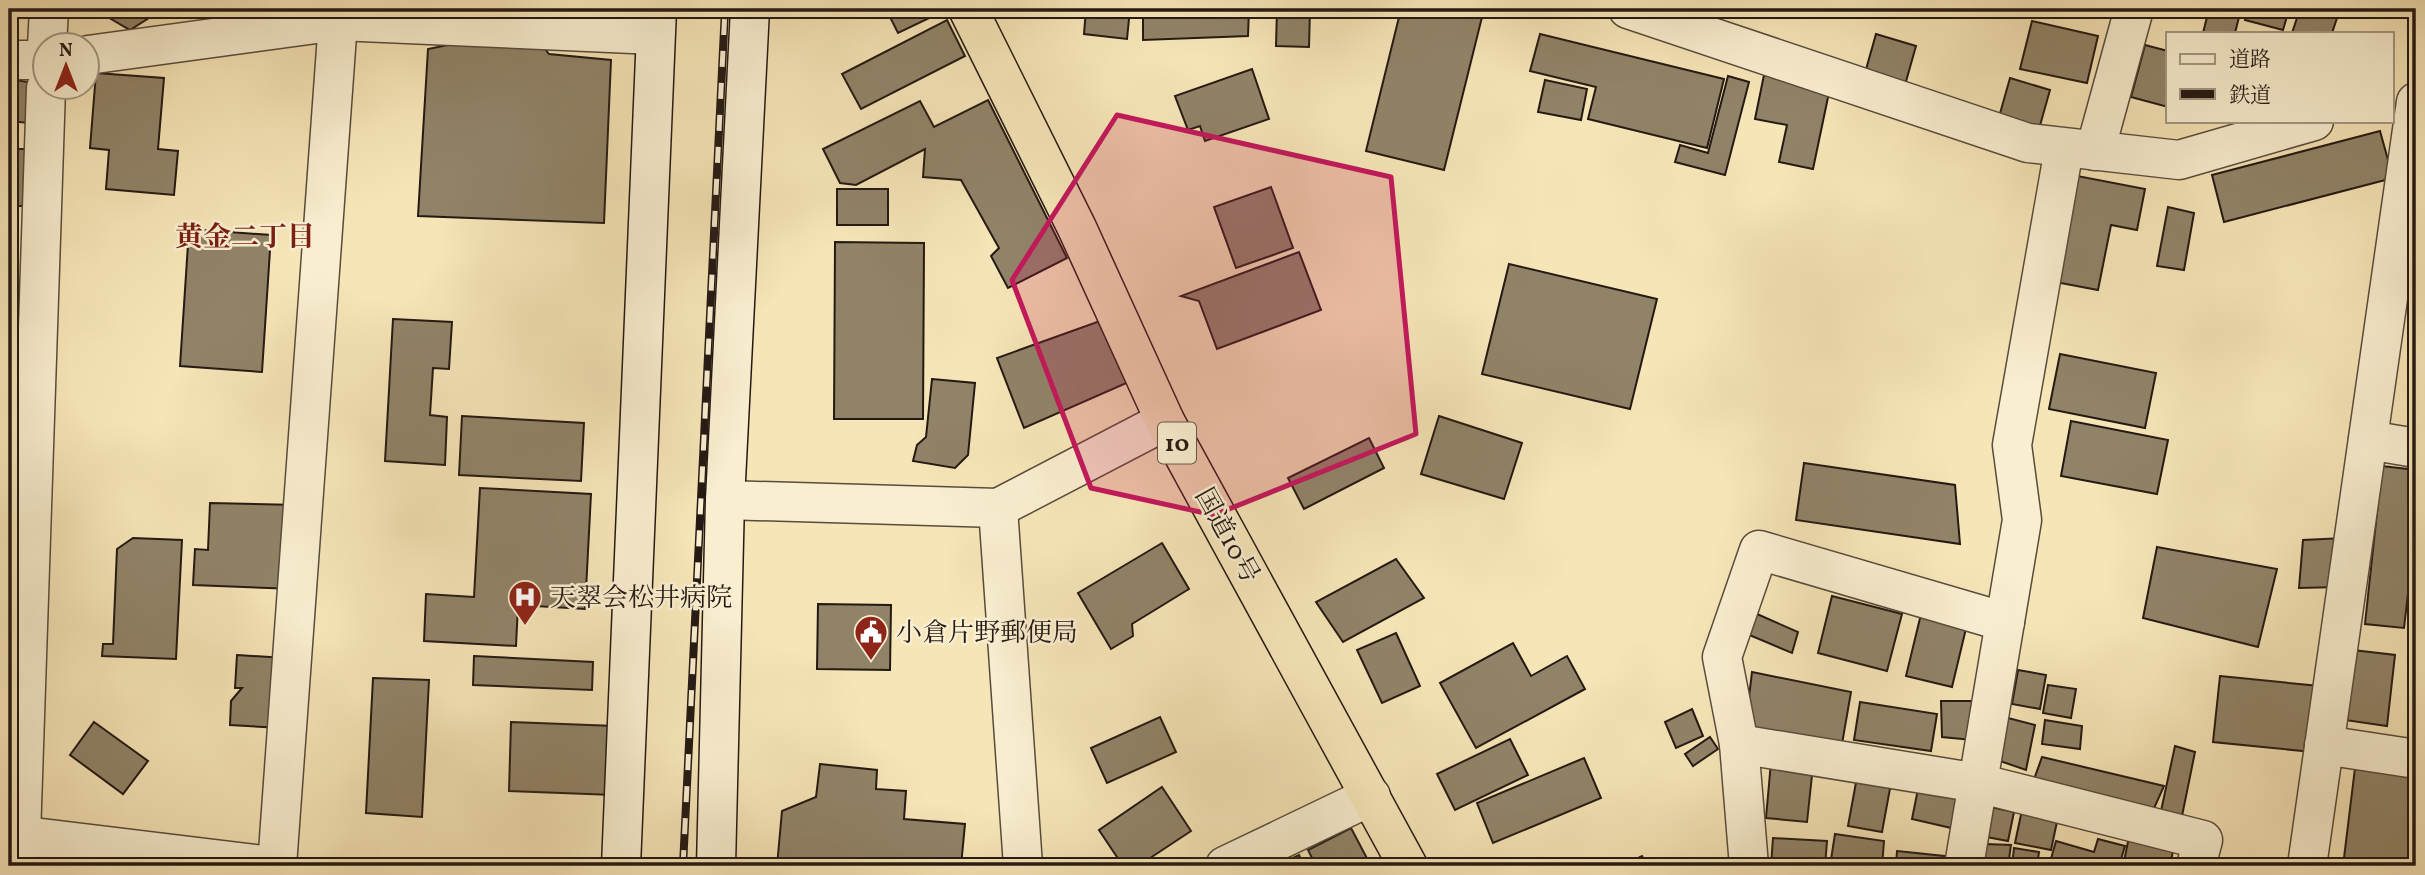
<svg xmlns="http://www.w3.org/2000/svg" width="2425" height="875" viewBox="0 0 2425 875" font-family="Vollkorn,'Noto Serif JP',serif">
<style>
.building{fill:#918368;stroke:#241913;stroke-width:2}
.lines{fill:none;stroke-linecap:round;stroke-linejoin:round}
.street-casing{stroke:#584c3c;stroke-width:41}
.secondary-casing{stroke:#241913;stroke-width:41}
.highway-casing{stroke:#241913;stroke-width:41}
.street{stroke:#f9eed0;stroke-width:38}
.secondary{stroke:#f9eed0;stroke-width:38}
.highway{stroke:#f6e5b7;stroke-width:38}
.rail-casing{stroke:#241913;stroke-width:8}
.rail{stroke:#f9eed0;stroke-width:5;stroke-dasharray:16;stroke-linecap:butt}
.marked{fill:#c2185b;fill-opacity:0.2;stroke:#c2185b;stroke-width:5;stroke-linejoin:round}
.labels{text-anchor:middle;stroke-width:5;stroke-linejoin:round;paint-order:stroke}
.shield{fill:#f9eed0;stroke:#64594c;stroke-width:2}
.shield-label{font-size:24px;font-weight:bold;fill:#241913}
.street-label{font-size:26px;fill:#241913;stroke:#f9eed0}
.poi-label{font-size:26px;fill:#241913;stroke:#f9eed0;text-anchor:start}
.neighbourhood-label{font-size:28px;font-weight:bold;fill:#7a1f14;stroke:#f9eed0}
</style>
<rect width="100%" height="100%" fill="#f6e5b7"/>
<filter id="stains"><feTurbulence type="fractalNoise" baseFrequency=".00286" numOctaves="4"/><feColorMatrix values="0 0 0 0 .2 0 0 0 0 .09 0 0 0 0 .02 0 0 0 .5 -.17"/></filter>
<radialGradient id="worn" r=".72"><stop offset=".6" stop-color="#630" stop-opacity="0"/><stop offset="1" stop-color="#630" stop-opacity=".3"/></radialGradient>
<g class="building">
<path d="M94 9H163L130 30Z"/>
<path d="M886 9H948L898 33Z"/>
<path d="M1086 9H1130L1127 39 1084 34Z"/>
<path d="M1143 9H1249L1248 36 1143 40Z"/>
<path d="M1277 9H1310L1309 47 1276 46Z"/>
<path d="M1401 9H1484L1444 170 1366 151Z"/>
<path d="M2067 9H2093L2091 15Z"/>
<path d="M2209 9H2241L2235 33H2203Z"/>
<path d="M2248 9H2289L2283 30 2245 20Z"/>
<path d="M2300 9H2340L2332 33H2292Z"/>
<path d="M947 20 965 56 861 109 842 74Z"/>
<path d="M2032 21 2098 36 2087 83 2020 69Z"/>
<path d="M1540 34 1724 79 1707 148 1588 119 1596 87 1530 71Z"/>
<path d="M1876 34 1916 46 1905 85 1865 73Z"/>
<path d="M487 37 539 41 549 54 611 60 604 223 418 216 428 49Z"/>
<path d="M2145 45 2168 51V107L2131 97Z"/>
<path d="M1252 69 1269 119 1205 141 1200 126 1188 130 1175 96Z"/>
<path d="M1765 70 1831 83 1813 169 1779 162 1787 125 1755 119Z"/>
<path d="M96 73 164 78 158 149 178 151 174 195 106 189 109 150 90 148Z"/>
<path d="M1728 76 1749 82 1725 175 1675 162 1680 145 1708 153Z"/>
<path d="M2010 78 2050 90 2039 129 1999 117Z"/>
<path d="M9 79 34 83 29 123 9 121Z"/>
<path d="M1545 80 1587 89 1581 120 1538 112Z"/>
<path d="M988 100 1067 258 1008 288 991 256 999 248 961 180 923 177 925 149 856 185 840 183 823 149 920 101 934 127Z"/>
<path d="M2380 131 2393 178 2224 222 2212 175Z"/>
<rect x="9" y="149" width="21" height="57"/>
<path d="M2072 175 2145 189 2137 230 2111 225 2098 290 2050 281Z"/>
<path d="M1271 187 1293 248 1236 268 1214 207Z"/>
<rect x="837" y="189" width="51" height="36"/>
<path d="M2168 207 2194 213 2184 270 2157 266Z"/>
<path d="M189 229 271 235 262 372 180 366Z"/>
<path d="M835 242 924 243 923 419H834Z"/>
<path d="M1299 252 1321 310 1217 349 1199 301 1181 296Z"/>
<path d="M1509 264 1657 299 1630 409 1482 374Z"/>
<path d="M9 303H16L13 408H9Z"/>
<path d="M393 319 452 322 449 369 433 368 430 415 447 417 445 465 385 461Z"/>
<path d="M1100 321 1131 381 1024 428 997 358Z"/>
<path d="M2060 354 2156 373 2145 428 2049 409Z"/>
<path d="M932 379 975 383 968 455 955 468 913 461 917 445 926 437Z"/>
<path d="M462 416 584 423 581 481 459 475Z"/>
<path d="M1439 416 1522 443 1504 499 1421 474Z"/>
<path d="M2071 421 2168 440 2157 494 2061 476Z"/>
<path d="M1369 438 1384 468 1304 509 1288 478Z"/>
<path d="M1804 463 1955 485 1960 544 1796 520Z"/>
<path d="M2382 466 2416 470V524L2404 628 2365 624Z"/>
<path d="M480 488 591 494 585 609 518 605 516 646 424 641 426 594 474 597Z"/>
<path d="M210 503 297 505 295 589 193 585 195 549 208 550Z"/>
<path d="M133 538 182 540 176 659 102 656 103 644H113L117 549Z"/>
<path d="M2344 538 2340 587 2299 588 2303 540Z"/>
<path d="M1162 543 1189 589 1132 624 1133 636 1111 649 1078 593Z"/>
<path d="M2157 547 2277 569 2258 647 2143 618Z"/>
<path d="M1396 559 1424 598 1343 642 1316 602Z"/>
<path d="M1832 596 1902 614 1887 671 1818 653Z"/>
<path d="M818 604 891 605 890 670 817 669Z"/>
<path d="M1922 610 1968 620 1952 687 1906 676Z"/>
<path d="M1757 614 1798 632 1792 653 1747 634Z"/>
<path d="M1396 633 1420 686 1382 703 1357 650Z"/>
<path d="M1513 643 1531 676 1567 656 1585 689 1476 748 1440 683Z"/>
<path d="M2353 650 2395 655 2387 726 2345 720Z"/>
<path d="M237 655 302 659 298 729 230 725 231 701 242 688H235Z"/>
<path d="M474 656 593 662 592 690 473 685Z"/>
<path d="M2018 670 2046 675 2040 709 2012 704Z"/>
<path d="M1752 672 1851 692 1842 744 1745 731Z"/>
<path d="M2220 676 2319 686 2312 752 2213 742Z"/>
<path d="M373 678 429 680 422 817 366 813Z"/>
<path d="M2048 685 2076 689 2071 718 2043 713Z"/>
<path d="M1941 701H1972V740L1942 737Z"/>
<path d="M1860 702 1937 714 1931 751 1854 740Z"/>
<path d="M1692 709 1703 736 1676 748 1665 722Z"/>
<path d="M1160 717 1176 752 1107 783 1091 748Z"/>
<path d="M2008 718 2035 725 2026 770 2000 761Z"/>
<path d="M2045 720 2082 726 2080 749 2042 744Z"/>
<path d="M94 722 148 761 123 794 70 755Z"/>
<path d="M511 722 615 726 613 795 509 791Z"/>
<path d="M1710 737 1718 749 1693 766 1685 754Z"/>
<path d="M1510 739 1528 775 1455 810 1437 774Z"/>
<path d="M2175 746 2195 752 2182 816 2161 811Z"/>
<path d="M2042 757 2164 786 2151 815 2032 785Z"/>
<path d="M1584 758 1601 798 1493 843 1477 803Z"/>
<path d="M1771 762 1813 766 1807 822 1766 818Z"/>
<path d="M820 764 877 770 876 789 906 791 904 819 965 824 961 866H777L782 811 816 797Z"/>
<path d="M2355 768 2416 776V866H2343Z"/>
<path d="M1857 777 1891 783 1882 832 1848 826Z"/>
<path d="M1919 784 1969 794 1960 830 1912 819Z"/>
<path d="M1162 787 1191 831 1138 866H1123L1099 830Z"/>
<path d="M1986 806 2014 812 2008 841 1981 836Z"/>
<path d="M2022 810 2058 817 2051 850 2015 843Z"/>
<path d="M1351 828 1371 866H1316L1308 850Z"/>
<path d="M1835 834 1884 841 1882 866H1830Z"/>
<path d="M2129 837 2174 846 2170 866H2123Z"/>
<path d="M1773 838 1827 841 1825 866H1771Z"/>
<path d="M2098 839 2125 846 2119 866H2049L2056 841 2094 852Z"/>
<path d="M1985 844 2011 845 2008 866H1982Z"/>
<path d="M75 848 113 852 111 866H74Z"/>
<path d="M2014 848 2039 852 2037 866H2012Z"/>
<path d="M1897 851 1944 856 1943 866H1896Z"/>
<path d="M1299 855 1304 866H1276Z"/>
<path d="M1642 856 1647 866H1622Z"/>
</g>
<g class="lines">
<defs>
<g id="street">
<path d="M1628 9 2028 143 2179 160 2314 121"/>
<path d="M47 46 49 9"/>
<path d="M88 55 338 21 655 35"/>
<path d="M9 60H46"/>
<path d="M2095 151 2134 9"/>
<path d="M2368 440 2416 448"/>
<path d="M725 500 998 508 1165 421"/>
<path d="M998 508 1023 866"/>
<path d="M1739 744 1722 657 1759 550 2005 622"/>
<path d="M2324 745 2416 759"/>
<path d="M9 834 271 866"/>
<path d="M20 866 46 88"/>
<path d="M277 866 338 21"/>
<path d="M1225 866 1371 796"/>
<path d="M1749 866 1739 744 1978 783 2203 840 2196 866"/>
<path d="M1964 866 2022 520 2012 445 2064 149"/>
<path d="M2307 866 2416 102"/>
</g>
<g id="secondary">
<path d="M621 866 657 9"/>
<path d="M716 866 725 500 750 9"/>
</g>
<path id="highway" d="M968 9 1077 228 1165 421 1408 866"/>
</defs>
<use href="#street" class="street-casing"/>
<use href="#secondary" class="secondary-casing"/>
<use href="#highway" class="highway-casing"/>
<use href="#street" class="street"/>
<use href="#secondary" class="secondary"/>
<use href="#highway" class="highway"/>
<defs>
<path id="rail" d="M683 866 725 9"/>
</defs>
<use href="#rail" class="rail-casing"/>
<use href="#rail" class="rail"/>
</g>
<path class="marked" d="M1117 115 1391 177 1416 434 1214 515 1091 488 1012 280Z"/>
<defs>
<symbol id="hospital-pin" viewBox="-11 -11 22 30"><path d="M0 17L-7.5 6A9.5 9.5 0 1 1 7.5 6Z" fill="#8f2418" stroke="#f9eed0"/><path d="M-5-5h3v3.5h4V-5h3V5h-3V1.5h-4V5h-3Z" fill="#fff"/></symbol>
<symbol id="civic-pin" viewBox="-11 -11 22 30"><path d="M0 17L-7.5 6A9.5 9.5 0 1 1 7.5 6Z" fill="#8f2418" stroke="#f9eed0"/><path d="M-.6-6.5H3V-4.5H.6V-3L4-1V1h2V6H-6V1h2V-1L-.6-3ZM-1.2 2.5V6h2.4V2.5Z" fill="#fff"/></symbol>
</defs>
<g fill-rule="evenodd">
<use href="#hospital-pin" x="506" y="578" width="38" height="52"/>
<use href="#civic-pin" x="852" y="613" width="38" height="52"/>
</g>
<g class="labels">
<rect class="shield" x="1158" y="422.5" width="38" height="41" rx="5"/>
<g class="shield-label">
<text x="1177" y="451">10</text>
</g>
<g class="street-label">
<text transform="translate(1228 535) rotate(61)" y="9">国道10号</text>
</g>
<g class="poi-label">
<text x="550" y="606">天翠会松井病院</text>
<text x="896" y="641">小倉片野郵便局</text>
</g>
<g class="neighbourhood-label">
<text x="245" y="246">黄金二丁目</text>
</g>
</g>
<rect width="2425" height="875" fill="none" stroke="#f6e5b7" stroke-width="35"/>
<rect x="10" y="10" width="2404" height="854" fill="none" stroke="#241913" stroke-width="3.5"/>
<rect x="18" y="18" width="2390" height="840" fill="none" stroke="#241913" stroke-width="2"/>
<rect x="2166" y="32" width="228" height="91" fill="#f9eed0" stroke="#a49984" stroke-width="2"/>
<rect x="2180" y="54" width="35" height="10" fill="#f9eed0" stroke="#a49984" stroke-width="2"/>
<text x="2229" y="66" font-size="21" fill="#241913">道路</text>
<rect x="2180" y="89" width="35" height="10" fill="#241913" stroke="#a49984" stroke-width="2"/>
<text x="2229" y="102" font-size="21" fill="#241913">鉄道</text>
<g transform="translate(66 66)"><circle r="33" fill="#f9eed0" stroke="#a49984" stroke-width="2"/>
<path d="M0-5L12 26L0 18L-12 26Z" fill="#8f2418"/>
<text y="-10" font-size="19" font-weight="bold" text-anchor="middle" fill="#241913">N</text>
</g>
<rect width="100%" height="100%" filter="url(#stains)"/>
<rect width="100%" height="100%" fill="url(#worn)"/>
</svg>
